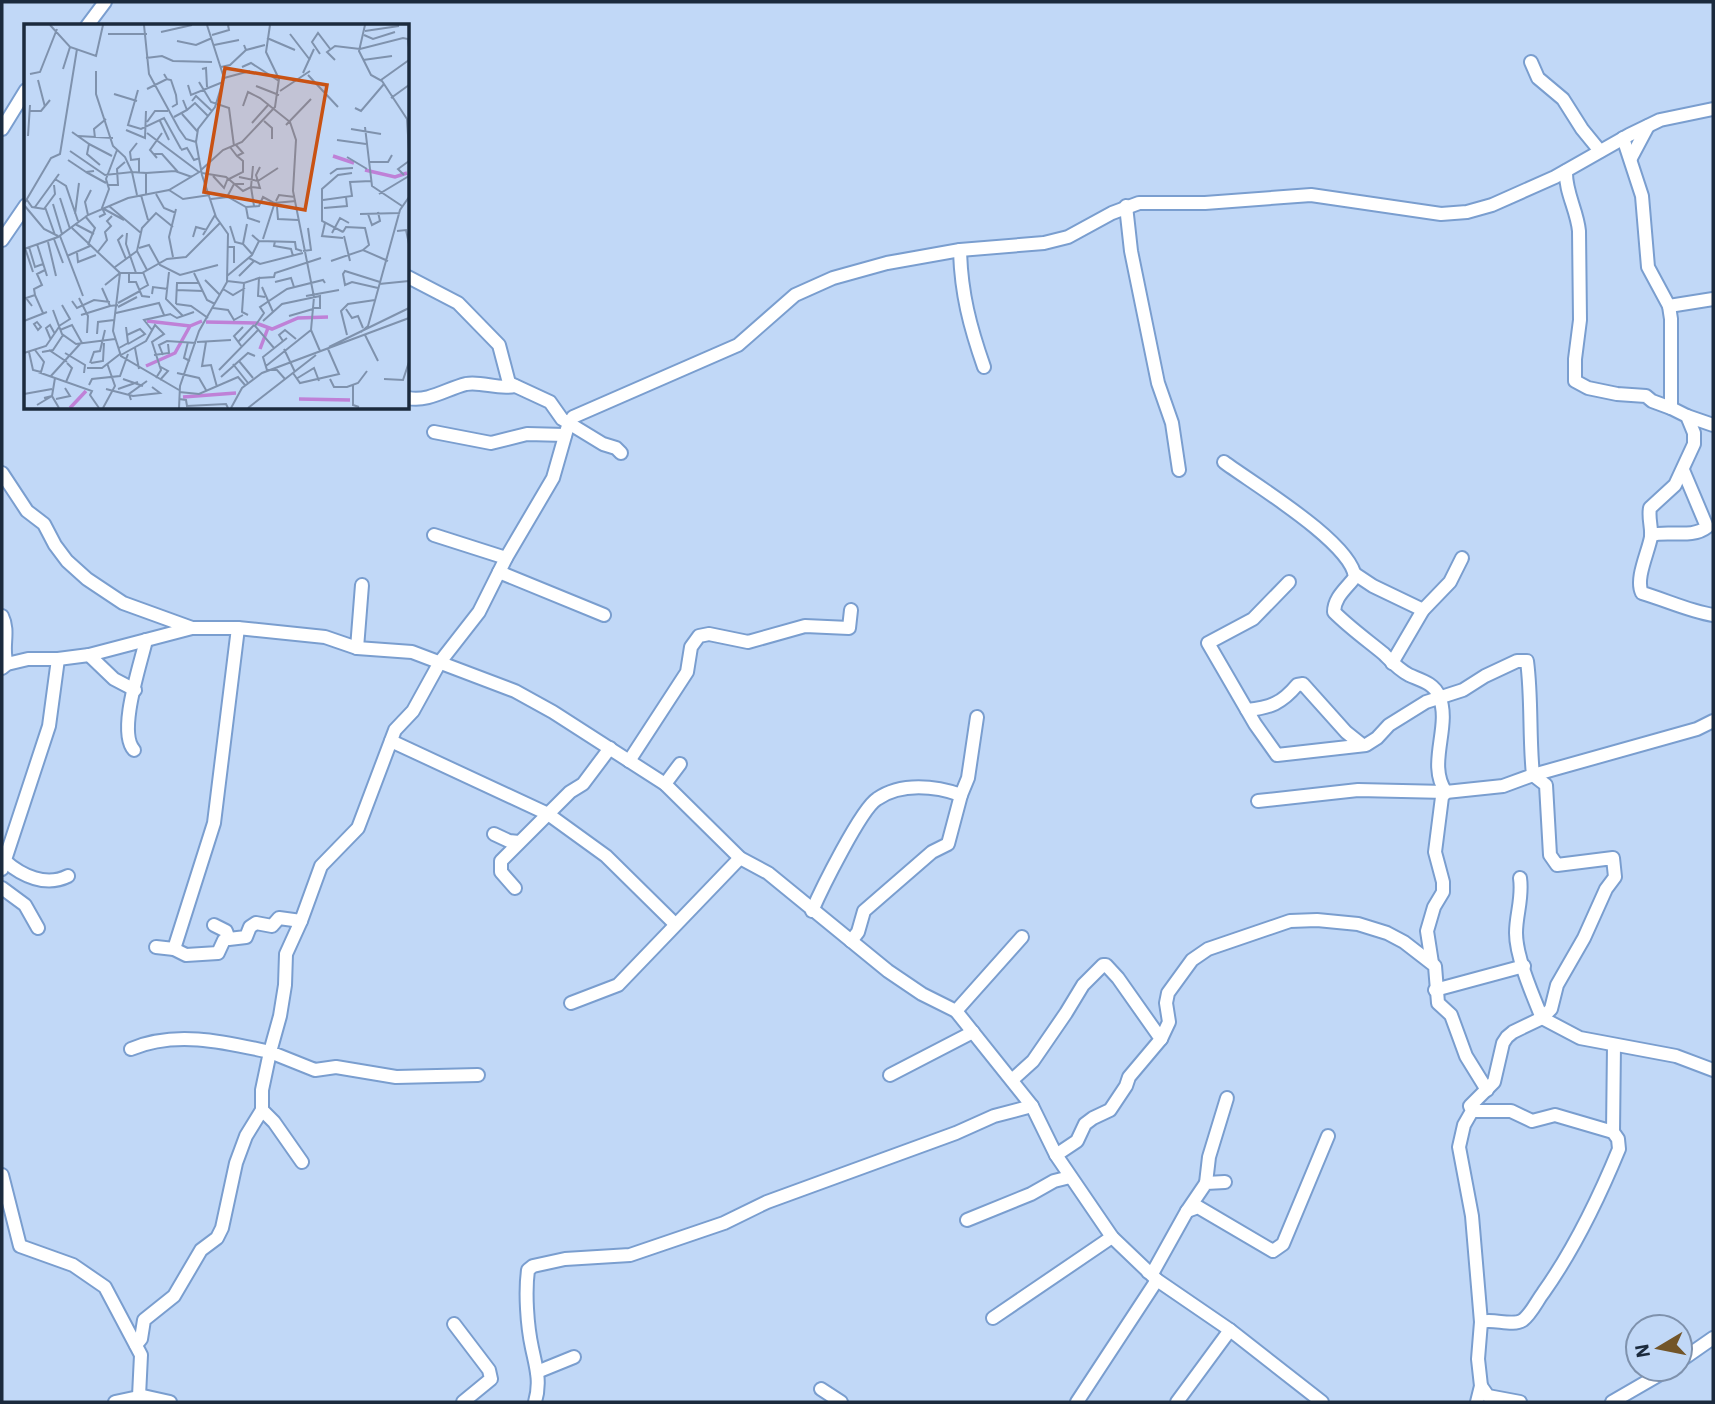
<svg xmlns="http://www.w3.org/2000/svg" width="1715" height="1404" viewBox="0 0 1715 1404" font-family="'IBM Plex Sans',sans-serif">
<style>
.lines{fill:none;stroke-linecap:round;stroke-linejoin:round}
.minor-casing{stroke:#7a9ecf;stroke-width:16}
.minor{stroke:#fff;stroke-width:12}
.inset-river{fill:none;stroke:#bf81d7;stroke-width:3.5}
.inset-road{fill:none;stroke:#7f92ad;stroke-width:2}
.view{fill:#c95213;fill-opacity:0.15;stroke:#c95213;stroke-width:3.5}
.inset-edge{fill:none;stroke:#1b2a3d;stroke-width:3.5}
</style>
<rect width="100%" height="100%" fill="#c1d8f7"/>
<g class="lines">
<defs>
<g id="minor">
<path d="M87 26 105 2"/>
<path d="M1531 62 1538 78 1563 99 1582 129 1600 151"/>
<path d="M2 129 26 90"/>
<path d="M1623 138 1642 196 1648 267 1669 306 1671 319V408L1687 416 1694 433V444L1675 485 1650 508C1648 518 1652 527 1651 537 1648 553 1635 579 1642 593 1666 600 1689 611 1713 615"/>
<path d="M1631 158 1648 126"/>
<path d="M1566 171C1565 192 1577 210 1579 231L1580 320 1575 359V381L1588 388 1617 394 1646 396 1652 401 1671 408"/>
<path d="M1126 206 1131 251 1158 383 1172 423 1179 470"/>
<path d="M2 240 26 205"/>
<path d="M960 250C961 293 970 327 984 367"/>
<path d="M408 277 458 303 499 345 509 383 550 402 562 419 603 444 616 448 621 453"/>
<path d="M1669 306 1713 299"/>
<path d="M408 398C429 402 446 389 466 384 482 381 498 390 515 386"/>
<path d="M1687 416 1713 425"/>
<path d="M434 432 491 443 527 434 565 435"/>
<path d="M1224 462C1252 483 1351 542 1355 577 1347 588 1334 597 1334 612 1350 628 1367 640 1384 654 1392 662 1398 669 1409 675 1420 680 1434 683 1439 696 1452 726 1426 764 1446 792L1442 797 1435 852 1443 882V892L1434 907 1427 931 1432 963"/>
<path d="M2 473 27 511 44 524 55 545 67 561 87 579 123 603 192 628"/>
<path d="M434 535 506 558"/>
<path d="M1651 535C1668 530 1692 539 1707 527L1683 470"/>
<path d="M499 572 604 615"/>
<path d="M1355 574 1373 586 1423 610"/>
<path d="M2 616C10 632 1 648 7 664"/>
<path d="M357 648 362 585"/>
<path d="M89 655 114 679 135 690"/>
<path d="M1392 663 1423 610 1450 582 1462 558"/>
<path d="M2 668 7 664 28 659H58L89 655 192 628H238L325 637 357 648 412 652 515 691 553 712 665 784 740 858 768 873 888 971 922 994 956 1011 1032 1106 1056 1155 1112 1237 1157 1280 1230 1330 1322 1402"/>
<path d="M1247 710C1270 708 1282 703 1297 685L1303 684 1346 732 1361 744"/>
<path d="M391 741 548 814 606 856 675 924"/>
<path d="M134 750C117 732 141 663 146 640"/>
<path d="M629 761 687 672 691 647 699 636 709 634 748 642 805 626 849 628 851 610"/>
<path d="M665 784 680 764"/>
<path d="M1258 801 1358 790 1446 792 1503 786 1533 775C1529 737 1532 699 1527 661H1517L1485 676 1463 690 1426 702 1389 725 1377 738 1366 745 1277 755 1255 724 1208 643 1253 619 1289 582"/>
<path d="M494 834 509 841 519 842"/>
<path d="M5 861C22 876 46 887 68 876"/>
<path d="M2 869 49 726 58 659"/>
<path d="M1520 878C1523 898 1516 914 1516 933 1516 957 1533 996 1542 1018L1580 1038 1676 1056 1713 1070"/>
<path d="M2 888 25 905 38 928"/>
<path d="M515 888 501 872V861L570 792 583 784 610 748"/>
<path d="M812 911C821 890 861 809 877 799 901 782 936 786 961 795L968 778 977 717"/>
<path d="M214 925 226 931 229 939 246 937 250 927 256 923 272 926 279 918 301 921"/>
<path d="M851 941 858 932 864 911 932 852 948 844 961 795"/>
<path d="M156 947 174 949 186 955 218 953 224 940 229 938"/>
<path d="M174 949 214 823 238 628"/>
<path d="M1435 990 1524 966"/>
<path d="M571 1003 618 985 740 858"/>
<path d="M956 1011 1022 937"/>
<path d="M1161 1039 1169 1022 1166 1003 1168 993 1192 960 1208 949 1290 921 1317 920 1358 924 1387 933 1404 942 1435 966 1438 1003 1451 1015 1466 1056 1487 1090"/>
<path d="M131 1049C175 1030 225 1042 270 1052L262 1090V1110L274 1122 302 1162"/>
<path d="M478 1075 396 1077 336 1067 315 1070 270 1052 280 1016 285 985 286 954 301 921 321 866 358 828 395 730 413 711 440 662 479 612 506 558 553 478 567 429 573 417 738 345 795 295 833 278 887 263 960 250 1044 243 1068 237 1112 213 1139 203H1205L1311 195 1441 214 1467 212 1492 205 1555 177 1629 135 1660 120 1713 109"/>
<path d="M890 1075 973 1032"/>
<path d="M1012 1080 1033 1061 1066 1013 1083 985 1103 965H1106L1118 978 1161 1039 1129 1077 1126 1086 1110 1110 1093 1118 1085 1124 1077 1141 1056 1155"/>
<path d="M1472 1111H1511L1532 1121 1555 1115 1613 1132 1618 1139 1619 1149C1598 1200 1575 1248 1543 1293 1537 1301 1531 1314 1523 1320 1513 1327 1493 1318 1481 1322"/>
<path d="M1613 1132 1614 1045"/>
<path d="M2 1175 20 1246 73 1265 105 1287 141 1355 139 1396"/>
<path d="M1206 1183 1209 1157 1227 1098"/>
<path d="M1187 1211 1198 1207 1273 1251 1283 1244 1328 1136"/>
<path d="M967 1220 1031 1194 1054 1181 1070 1177"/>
<path d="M1148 1272H1153L1187 1211 1206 1183 1225 1182"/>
<path d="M993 1318 1112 1237"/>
<path d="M454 1324 489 1370 491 1379 463 1402"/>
<path d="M136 1345 141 1339 144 1320 174 1296 201 1250 217 1238 222 1228 236 1163 246 1136 262 1110"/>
<path d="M1680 1361 1713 1338"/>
<path d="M537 1372 574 1357"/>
<path d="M1481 1386 1488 1396 1520 1402"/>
<path d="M821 1389 841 1402"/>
<path d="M115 1402 143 1396 170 1402"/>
<path d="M535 1402C541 1382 536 1367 532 1348 527 1325 525 1292 528 1270L533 1266 565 1259 630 1255 724 1223 767 1202 956 1133 994 1116 1032 1106"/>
<path d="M1077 1402 1157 1280"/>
<path d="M1177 1402 1230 1330"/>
<path d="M1477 1402 1481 1386 1478 1359 1481 1322 1472 1216 1459 1147 1464 1125 1472 1111 1470 1106 1494 1082 1503 1043 1507 1037 1513 1032 1542 1018 1551 1009 1557 985 1584 938 1606 889 1615 877 1613 858 1557 865 1550 855 1546 785 1533 775 1697 729 1713 721"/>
<path d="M1612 1402 1669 1369"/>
</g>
</defs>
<use href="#minor" class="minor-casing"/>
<use href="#minor" class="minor"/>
</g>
<g transform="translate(24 24)">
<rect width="385" height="385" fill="#c1d8f7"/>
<path class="inset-river" d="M309 132 330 139M341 146 371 153 383 149M123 297 166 302 178 297M182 298 232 299 248 305 274 294 304 293M236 325 244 304M122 342 151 329 166 302M159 373 212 369M275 375 326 376M46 384 62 367"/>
<path class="inset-road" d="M26 1 46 23 72 32 79 1M120 1 125 50 155 105 162 115 172 118M341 1 335 27 347 51 358 57 383 95 385 127M341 7 375 2M137 8 168 1M84 10H123M266 10 286 36M188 11 205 6 204 1M340 11 349 15 371 8M243 14 271 26M153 17 172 21 188 14M190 21 215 16M220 21 222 26 241 21M296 30 288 18 294 9 307 26M122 34 138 32 149 37 188 38M311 36 303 28 311 22 336 25 379 14 384 15 385 24M339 36 368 32M197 43 206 41 222 26M218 43 227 39 255 57M39 45 46 23M178 45 182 44 183 63M72 47V70L89 122 101 133 108 148 122 149V171M279 49 290 25M6 50 16 48 33 5M284 51 314 83M200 54 226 47M142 55 147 56 152 71 153 80 148 83M14 56 21 83M357 56 385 36M175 58 187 78 205 84 210 122M164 61 167 71 199 58M232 62 255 71M123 65 143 55 140 50M114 66 104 101 117 105 140 94 157 125M256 67 286 47M90 70 113 77M367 74 385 61M168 77 172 72 188 87M219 82 224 68 236 74 266 98 272 116 269 167 290 273 287 306 296 327M331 84 337 87 360 60M163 86 171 79 184 92M6 87H17L26 76M158 90 173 107M150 93 163 86 159 76M136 97 145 116M240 97 248 104V115M123 98 131 87H144M228 99 245 80M262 101 287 75M341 103 348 162 378 182M327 105 357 110M102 106 121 114 122 87M48 108 65 120 63 130 76 141M123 109 175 148M4 112 6 81M54 112 89 114M71 114 70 105 82 95M313 116 342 120M113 119 106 128 107 136 115 135V149M65 120 88 132M206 123 213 132 219 129 212 121M157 126 163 124 170 136 176 134M46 127 81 151 108 148 113 171M129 130H138L154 148M323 133 343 145M133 134 126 126 138 109M44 136 62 148 70 147M345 138H364L368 131M229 142 227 163 236 164 232 151 236 143M177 146 199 126 218 118 251 83 255 55 242 28 246 1M62 148 82 159M122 149 151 147 168 153M178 149 202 153 219 167 227 163 230 182M306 150 313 145 329 144M380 151 374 145 385 137M189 152 200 164 204 154M215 153 234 157 254 144M31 155 42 162 54 197M205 155 219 148V137L213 132M84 161H94L93 145 101 138M145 166 159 175 186 171M132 170 140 184 152 189M355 170 385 152M117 171 124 196M203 173 210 160H220M36 174 46 205M187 175 204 173 222 183 235 182 239 173 250 179 272 177M3 176 8 183 20 185 31 170 30 161M299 176 328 172 326 158 347 157M252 177 255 171 271 173M0 180 27 134 36 130 53 25M29 180 38 210M0 181 20 205 34 212M85 182 117 209M11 183 35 150M21 183 31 211M222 183 224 194 236 198M253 183 254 195 274 196M300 184 323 182 322 173M80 185 100 196M51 190 55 159M336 190 376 189M344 190 348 201 356 197 354 188M64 191 61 178 67 166M61 192 71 204 64 221M75 193 81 190 78 184 85 165 82 155 93 126M301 199 298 212 319 214M51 200 70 210M223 200 219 220 228 230M206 202 211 218 219 220M48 204 96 249 89 307 97 332 155 366M373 207 382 206 385 220M319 208 298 197V165L314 151 328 149M319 208 322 203 341 204 345 221 339 226M103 209 102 220 112 249M308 209 316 194 325 199M99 211 94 216 102 235M179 211 191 191M228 211 235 217 271 218 272 225 278 227M36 212 59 272M320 212 326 237M169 213 172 203 183 206M30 215 39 239M239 215 251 178M251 217 250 222 267 225 269 232M24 218 32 252M13 220 23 252M5 223 11 243 19 240M203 223H210V239M1 224 9 248M115 224 125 221 136 241 156 251 194 241M0 225 34 213 64 191 104 174 145 166 177 147M113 227 123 246M279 227 287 226 284 204M53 229 54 238 72 231M73 229 83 216 81 208 87 202 83 197 88 192M43 232 66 222M149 233 145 213 152 185M225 234 236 240 279 229M307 237 339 226 364 237M91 243 113 227 118 204 132 189 149 203M145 248 142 275 159 292M105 249V258H112L118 272 126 273M170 249 183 276 191 280M203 252 228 231 235 217M215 252 230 237M235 254 250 253 251 249 297 234M181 256 196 271M203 257 220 259 235 254 234 272 241 273M251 258 267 254 270 263M220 259 218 288 224 291M355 260 385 257M81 261 96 249H118L143 235 162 233 196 199M238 263 249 288M78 264 86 282 94 281M354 264 328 258 321 261 319 250 321 247 356 258M199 265 209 271 221 264M115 266 124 261 119 248M152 266 179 267M128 270 129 263 144 265M11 271 10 265 18 261 13 250 21 246M282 272 315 266M55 274 64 292 63 309M48 277 53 284 70 276 86 278M94 279 116 267M152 280 153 259H175M152 280 167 282 184 294M8 282 2 274 11 271 19 289M94 283 113 273M189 284 204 286 210 296 219 291M322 285 328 294 334 292 339 304M29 286 38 310 52 320 91 315M92 289 135 279 140 291M146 290 153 294 170 288M57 291 86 282M265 292 289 285M0 297 23 288M239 297 258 280 296 272V284H289M13 298 17 303 14 306 10 300ZM35 302 46 295 38 281M36 306 48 301 58 319M128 306 120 296 147 290M337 308 344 302 376 186 385 173M73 310 74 298 90 296M103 311 116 305 121 310 104 320M323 311 317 287 324 280 351 276M341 311 354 337M27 316 22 304 26 301 31 310M259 317 255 311 261 306 272 315M164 318 160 334 166 337M173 318 207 316M182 318 178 342 187 341 193 363M214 318 230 301M218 323 210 312 219 303M305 323 385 284M95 324 104 319 102 303M111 324 115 345M250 324 231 302 240 289 236 283 263 265 299 256 301 259M260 325 271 348M25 326 43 338M5 328 9 346 17 348 20 338 11 326M18 328 29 326 39 311M0 329 22 322 35 303M41 329 61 341 60 349M97 331 122 317 131 301 140 310 128 318 137 346 132 354M130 331 145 329 144 320M139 331 135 321 143 317 172 319M215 337 229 354M66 339 70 328 76 327 81 306M67 339 79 337 80 319M209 340 224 359M135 342 144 347 136 356M242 342 287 306M63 344H78L96 330M195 346 235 305M14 348 68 367 66 371 75 384M153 349 175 354 182 366M269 349 276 359 315 350 304 325M26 353 56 320M197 353 224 329 231 332M31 354 28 372 35 384M99 355 119 362M261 355 253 346H243L239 333 263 314M272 355 290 344 295 357M306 355 310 363H323L334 359 343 347M360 355 379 356 385 338M42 358 48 344 43 339M65 361 68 355 96 352 104 330M329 361V381L335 383M82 365 109 372 136 369 128 363M94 365 114 358M155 368 175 370 214 353 221 361M0 370 28 365M32 375 46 372 41 364M155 375 162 376 163 382 202 380 204 384M107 376 105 370 123 357M13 381 28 372 20 374M79 384 91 362 83 339M155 384 156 362 175 307 203 258 204 210 192 193 178 151 172 118 174 105 191 83 200 54 183 1M207 384 218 364 238 349 385 294M224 384 292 331"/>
<path class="view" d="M201 44 303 61 281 186 180 168Z"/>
<rect width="385" height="385" class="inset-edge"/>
</g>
<rect width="1715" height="1404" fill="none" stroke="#1b2a3d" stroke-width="7"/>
<g transform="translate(1659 1348) rotate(260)"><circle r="33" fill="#c1d8f7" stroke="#7f92ad" stroke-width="2"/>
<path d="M0-5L12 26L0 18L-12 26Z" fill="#725529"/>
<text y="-10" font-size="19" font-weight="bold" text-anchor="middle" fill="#1b2a3d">N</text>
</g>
</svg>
